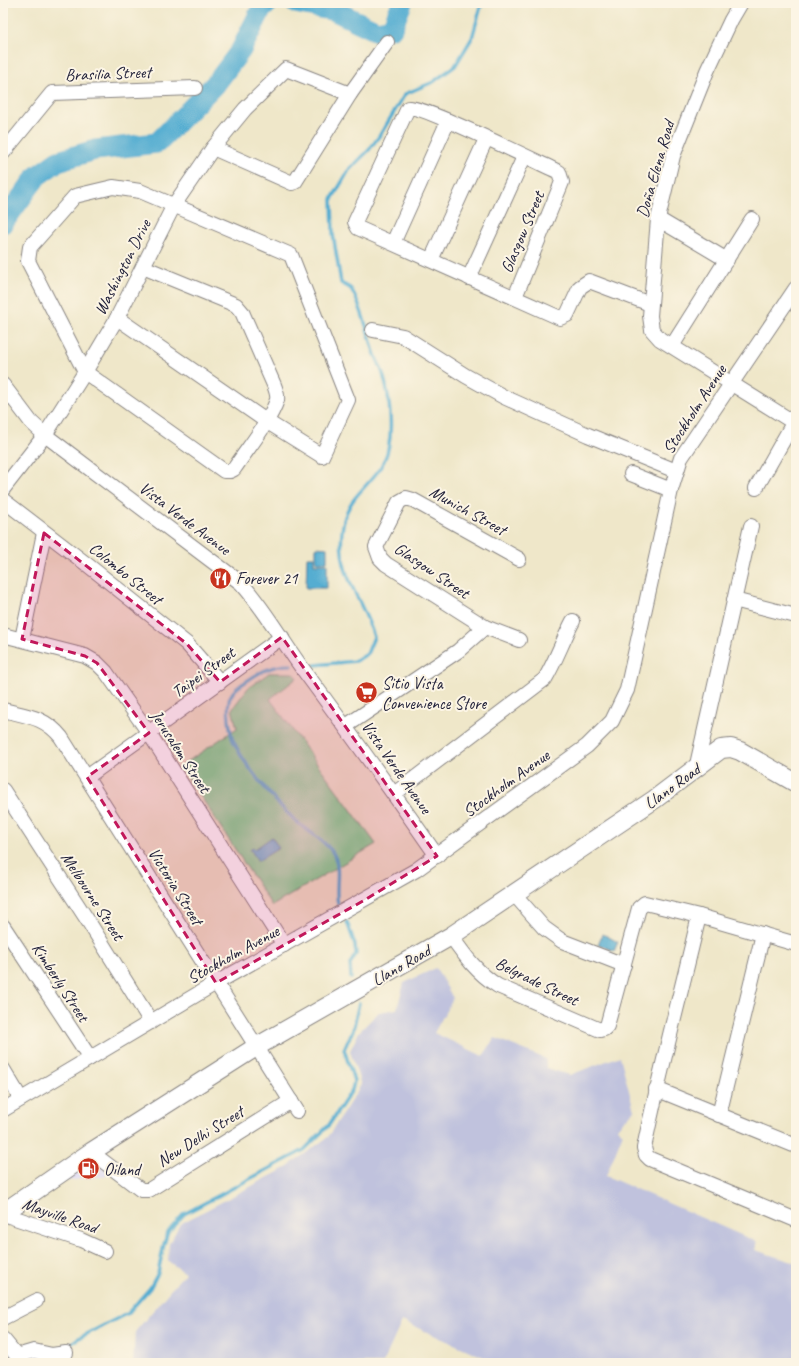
<svg xmlns="http://www.w3.org/2000/svg" width="799" height="1366" viewBox="0 0 799 1366" font-family="Caveat,sans-serif">
<style>
.built{fill:#d9d7f8}
.industrial{fill:#c0c2dd}
.green{fill:#88d897;stroke:#557d69}
.water{fill:#54add1;stroke:#3b6886}
.lines{fill:none;stroke-linecap:round;stroke-linejoin:round}
.stream{stroke:#54add1;stroke-width:3.5}
.river{stroke:#54add1;stroke-width:21}
.minor-casing{stroke:#888482;stroke-width:16}
.major-casing{stroke:#888482;stroke-width:20}
.minor{stroke:#fff;stroke-width:14}
.major{stroke:#fff;stroke-width:18}
.marked{fill:#c2185b;fill-opacity:0.2;stroke:#c2185b;stroke-width:3;stroke-dasharray:8 5;stroke-linejoin:round}
.labels{text-anchor:middle;stroke-width:4;stroke-linejoin:round;paint-order:stroke}
.street-label{font-size:17px;fill:#22223b;stroke:#fcf5e5}
.poi-label{font-size:17px;fill:#22223b;stroke:#fcf5e5;text-anchor:start}
</style>
<rect width="100%" height="100%" fill="#fcf5e5"/>
<filter id="ink" filterUnits="userSpaceOnUse"><feTurbulence type="fractalNoise" baseFrequency=".025" numOctaves="2"/><feDisplacementMap in="SourceGraphic" scale="8" xChannelSelector="R" yChannelSelector="G"/><feConvolveMatrix kernelMatrix="1 2 1 2 8 2 1 2 1" color-interpolation-filters="sRGB"/></filter>
<filter id="wash" filterUnits="userSpaceOnUse"><feTurbulence type="fractalNoise" baseFrequency=".012" numOctaves="4" result="noise"/><feDisplacementMap in="SourceGraphic" scale="16" xChannelSelector="R" yChannelSelector="G"/><feGaussianBlur stdDeviation="0.9" result="paint"/><feColorMatrix in="noise" values="0 0 0 0 0 0 0 0 0 0 0 0 0 0 0 0 0 1.4 0 .05"/><feComposite in="paint" operator="in"/></filter>
<g filter="url(#wash)">
<rect width="100%" height="100%" fill="#efe7c9"/>
<path class="built" d="M93 1158 110 1173 103 1176 66 1181 63 1174Z"/>
<path class="industrial" d="M436 968 453 998 434 1033 483 1056 495 1038 546 1059V1068L570 1075 620 1056 634 1110 617 1128 623 1133 606 1176 757 1242 755 1250 796 1263V1363H497L402 1321 383 1363H133L135 1332 185 1273 168 1261 169 1244 180 1224 284 1169 328 1137 361 1085 350 1051 359 1032 379 1012 397 1009 404 983Z"/>
<path class="green" d="M269 673H293L297 678 270 699 376 844 272 906 181 766 237 728 232 709 248 688Z"/>
<g class="water">
<path d="M316 547 327 548V562H316Z"/>
<path d="M307 557H314V564H327V588H306Z"/>
<path d="M272 837 279 848 258 861 250 849 253 847 255 849Z"/>
<path d="M603 934 618 942 614 951 598 944Z"/>
</g>
<g class="lines">
<g class="stream">
<path d="M291 665C270 665 258 673 241 685 228 694 227 703 229 719 230 725 230 734 233 740 244 766 277 804 298 823 309 832 322 839 331 850 343 866 334 886 338 904"/>
<path d="M315 665 356 661 367 654 374 637C363 599 337 575 342 532 345 495 370 489 384 461 395 439 390 397 383 374 380 366 376 358 373 349 369 335 359 300 351 289 349 287 344 285 341 283L333 234 332 199 349 170 369 150 380 135 405 94 433 82 455 66 472 38 482 3"/>
<path d="M347 922 355 945 356 954 350 964 351 978"/>
<path d="M64 1350 77 1339 128 1313 150 1288 158 1273 164 1244 168 1232 184 1214 304 1150 329 1125 352 1090 354 1081 344 1049 353 1030 359 1003"/>
</g>
<g class="river">
<path d="M295 3 335 11 377 31 392 28 402 3"/>
<path d="M3 223 37 176 58 161 95 150 157 143 217 82 241 50 261 10 268 3"/>
</g>
</g>
</g>
<g filter="url(#ink)">
<g class="lines">
<defs>
<g id="minor">
<path d="M741 3 731 20 707 71 673 156 658 219 650 316 652 330 660 339 793 422"/>
<path d="M213 148 292 183 295 182 350 94 387 42"/>
<path d="M3 153 52 93 195 88"/>
<path d="M658 219 727 260"/>
<path d="M393 243 448 121"/>
<path d="M431 260 486 139"/>
<path d="M469 278 524 157"/>
<path d="M515 297 562 182 559 172C539 163 420 104 408 108L355 222 358 228 560 318 567 315 580 287 589 281 650 304"/>
<path d="M117 318 266 421 322 456 348 400 291 255 140 191 113 187 75 196 30 247 28 261 85 372 224 471H230L234 469C247 449 269 423 277 400 278 395 276 390 274 385L242 312 236 305 143 267"/>
<path d="M373 330 403 336 466 376 504 397 588 435 676 471"/>
<path d="M672 346 752 219"/>
<path d="M3 385 31 422 45 435 241 583C266 610 283 643 305 672 350 733 394 794 437 856"/>
<path d="M631 474 671 490"/>
<path d="M756 488 796 418"/>
<path d="M3 489 45 435 85 372 117 318 174 205 213 148 245 109 286 69 350 94"/>
<path d="M3 500 89 566 187 644 220 682"/>
<path d="M734 600 796 616"/>
<path d="M3 635 85 656 97 663 106 672 149 733 284 945"/>
<path d="M22 639 44 533"/>
<path d="M519 640 485 627 386 564 380 558 376 547 399 502 406 498 413 500 519 559"/>
<path d="M3 710C27 716 45 717 61 737L297 1111"/>
<path d="M346 726 458 651 485 627"/>
<path d="M696 769 751 526"/>
<path d="M87 777 282 637"/>
<path d="M3 790 90 924 151 1022"/>
<path d="M394 794 545 679C556 660 563 640 573 621"/>
<path d="M514 894 544 928 562 941 624 965"/>
<path d="M699 916C681 993 660 1070 644 1148L646 1155 650 1159 796 1220"/>
<path d="M3 926 90 1058"/>
<path d="M451 936C465 956 477 973 498 986L600 1030 604 1029 607 1026 639 908 645 903 699 916 796 944"/>
<path d="M3 1069 21 1099"/>
<path d="M656 1089 796 1146"/>
<path d="M3 1110 216 983 416 870 587 746 612 721 627 690 671 490 681 458 796 288"/>
<path d="M719 1115 763 934"/>
<path d="M91 1152 141 1190H149L291 1101"/>
<path d="M3 1214 81 1240 105 1251"/>
<path d="M3 1318 36 1301"/>
<path d="M3 1339 17 1356 34 1351 52 1355 66 1353"/>
</g>
<path id="major" d="M3 1213 91 1152 256 1047 451 936 655 799 721 749 731 748 740 751 796 783"/>
</defs>
<use href="#minor" class="minor-casing"/>
<use href="#major" class="major-casing"/>
<use href="#minor" class="minor"/>
<use href="#major" class="major"/>
</g>
</g>
<path class="marked" d="M44 533 187 644 220 682 282 637 437 856 363 901 216 983 87 777 149 733 97 663 85 656 22 639Z"/>
<defs>
<symbol id="restaurant-disc" viewBox="-11 -11 22 22"><circle r="9.5" fill="#c8321e" stroke="#fcf5e5"/><path d="M-5-6h1v4h1v-4h1v4h1v-4h1v5L-1.5 .5V6h-2V.5L-5-1ZM5-6V6H3V1.5H1.5Q1.5-4 5-6Z" fill="#fff"/></symbol>
<symbol id="supermarket-disc" viewBox="-11 -11 22 22"><circle r="9.5" fill="#c8321e" stroke="#fcf5e5"/><path d="M-6-5.5h2.5l.6 2H6L4.5 2H-2.5L-4.4-4H-6ZM-1.5 3.2a1.3 1.3 0 1 0 .1 0ZM3 3.2a1.3 1.3 0 1 0 .1 0Z" fill="#fff"/></symbol>
<symbol id="fuel-disc" viewBox="-11 -11 22 22"><circle r="9.5" fill="#c8321e" stroke="#fcf5e5"/><path d="M-5.5-6h7V0h2V4h1.3V-2.5L3-4.5l.8-.8L6-3V5H2.5V1h-1V6h-7ZM-4.2-4.7v3.2H.2V-4.7Z" fill="#fff"/></symbol>
</defs>
<g fill-rule="evenodd">
<use href="#restaurant-disc" x="208" y="566" width="25" height="25"/>
<use href="#supermarket-disc" x="354" y="680" width="25" height="25"/>
<use href="#fuel-disc" x="76" y="1156" width="25" height="25"/>
</g>
<g class="labels">
<g class="street-label">
<text transform="translate(108 73) rotate(-2)" y="6">Brasilia Street</text>
<text transform="translate(655 169) rotate(-74)" y="6">Doña Elena Road</text>
<text transform="translate(522 232) rotate(-67)" y="6">Glasgow Street</text>
<text transform="translate(122 267) rotate(-63)" y="6">Washington Drive</text>
<text transform="translate(694 409) rotate(-57)" y="6">Stockholm Avenue</text>
<text transform="translate(468 510) rotate(29)" y="6">Munich Street</text>
<text transform="translate(185 518) rotate(37)" y="6">Vista Verde Avenue</text>
<text transform="translate(432 570) rotate(34)" y="6">Glasgow Street</text>
<text transform="translate(126 573) rotate(39)" y="6">Colombo Street</text>
<text transform="translate(203 672) rotate(-36)" y="6">Taipei Street</text>
<text transform="translate(181 751) rotate(57)" y="6">Jerusalem Street</text>
<text transform="translate(397 767) rotate(55)" y="6">Vista Verde Avenue</text>
<text transform="translate(506 783) rotate(-36)" y="6">Stockholm Avenue</text>
<text transform="translate(672 786) rotate(-36)" y="6">Llano Road</text>
<text transform="translate(176 886) rotate(58)" y="6">Victoria Street</text>
<text transform="translate(93 896) rotate(57)" y="6">Melbourne Street</text>
<text transform="translate(233 954) rotate(-29)" y="6">Stockholm Avenue</text>
<text transform="translate(401 965) rotate(-30)" y="6">Llano Road</text>
<text transform="translate(537 981) rotate(26)" y="6">Belgrade Street</text>
<text transform="translate(61 982) rotate(57)" y="6">Kimberly Street</text>
<text transform="translate(200 1136) rotate(-32)" y="6">New Delhi Street</text>
<text transform="translate(60 1215) rotate(19)" y="6">Mayville Road</text>
</g>
<g class="poi-label">
<text x="236" y="584">Forever 21</text>
<text x="382" y="689">Sitio Vista<tspan x="382" dy="20">Convenience Store</tspan></text>
<text x="104" y="1175">Oiland</text>
</g>
</g>
<rect width="799" height="1366" fill="none" stroke="#fcf5e5" stroke-width="16"/>
</svg>
